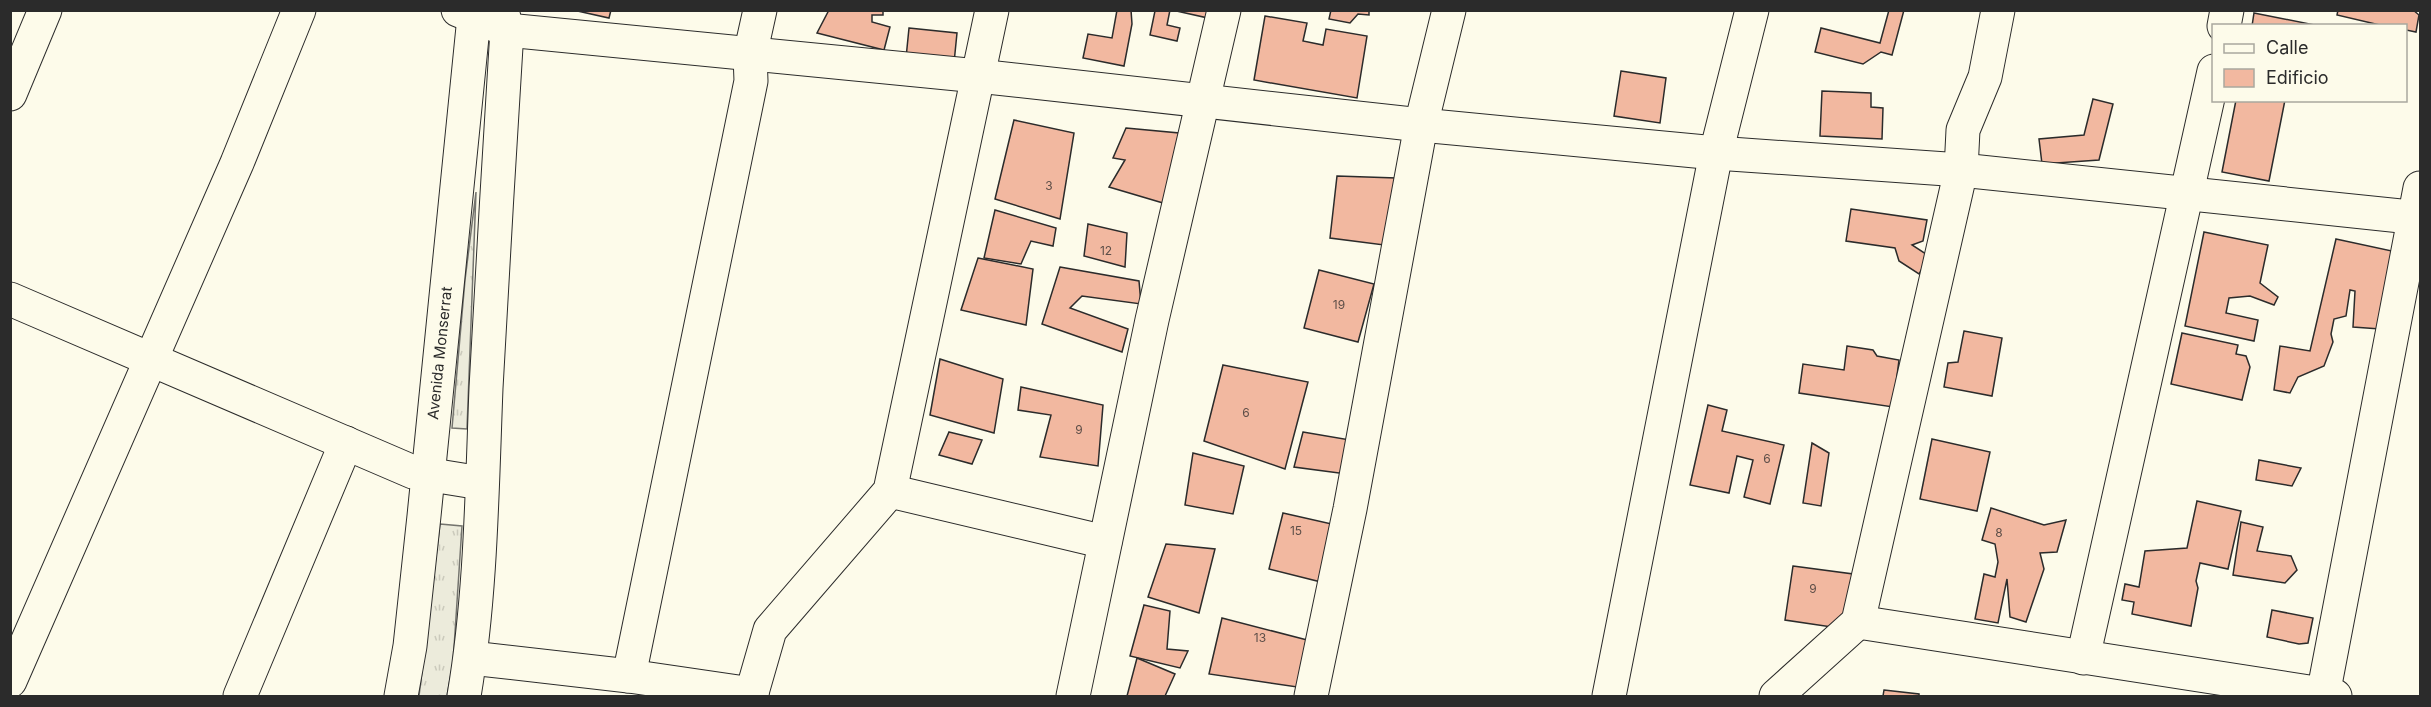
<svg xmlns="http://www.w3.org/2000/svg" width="2431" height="707" viewBox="0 0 2431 707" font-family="Inter,sans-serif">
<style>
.grass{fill:url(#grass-tufts);stroke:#74746e;stroke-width:1.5}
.building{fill:#f2b8a0;stroke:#2b2b2b;stroke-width:1.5}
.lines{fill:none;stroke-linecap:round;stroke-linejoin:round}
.minor-casing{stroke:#2b2b2b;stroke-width:35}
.minor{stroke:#fdfbea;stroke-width:33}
.labels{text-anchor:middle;stroke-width:4.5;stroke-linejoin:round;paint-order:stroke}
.number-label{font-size:12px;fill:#5d4e48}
.street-label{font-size:15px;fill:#2b2b2b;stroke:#fdfbea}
</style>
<defs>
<pattern id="grass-tufts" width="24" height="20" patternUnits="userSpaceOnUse" patternTransform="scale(1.5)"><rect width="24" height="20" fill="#ecebdb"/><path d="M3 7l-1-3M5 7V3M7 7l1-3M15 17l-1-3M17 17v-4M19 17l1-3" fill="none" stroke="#cbcabc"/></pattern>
</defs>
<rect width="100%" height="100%" fill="#fdfbea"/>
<g class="grass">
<path d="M476 192 467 429 452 428 465 280Z"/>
<path d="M440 524 462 526 453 663 447 696H419Z"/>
</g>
<g class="building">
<path d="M573 10H611L609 18Z"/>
<path d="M829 10H883V15H872V22L890 27 884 50 817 33Z"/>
<path d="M1117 10H1131L1132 24 1124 66 1083 58 1088 34 1112 38Z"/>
<path d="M1153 10H1170L1167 25 1180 28 1177 41 1150 35 1155 11Z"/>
<path d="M1172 10H1210L1208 18Z"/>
<path d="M1331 10H1369V15L1358 14 1350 23 1329 19Z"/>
<path d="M1889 10H1904L1892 55 1881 52 1863 64 1815 52 1821 28 1880 43Z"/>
<path d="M2338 10H2413L2419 15 2416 32 2406 30V26H2384L2337 15Z"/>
<path d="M2254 13 2315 25V26H2252Z"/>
<path d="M1265 16 1307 23 1303 41 1323 45 1326 29 1367 36 1357 98 1254 80Z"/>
<path d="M909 28 957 33 954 63 906 58Z"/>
<path d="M1621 71 1666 78 1660 123 1614 116Z"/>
<path d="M1822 91 1871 93V107L1883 108 1882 139 1820 136Z"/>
<path d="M2093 99 2113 104 2099 160 2042 164 2039 139 2084 135Z"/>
<path d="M2236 100H2285L2269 181 2222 172Z"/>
<path d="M1014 120 1074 133 1060 219 995 199Z"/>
<path d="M1126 128 1179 133 1163 203 1109 187 1125 160 1113 158Z"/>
<path d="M1337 176 1396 178 1384 245 1330 238Z"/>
<path d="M1851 209 1927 220 1923 241 1912 245 1929 256 1919 274 1899 261 1895 248 1846 241Z"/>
<path d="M995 210 1056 228 1053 246 1031 241 1021 264 984 258Z"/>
<path d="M1088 224 1127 233 1125 267 1084 256Z"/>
<path d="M2204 232 2268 245 2260 283 2278 297 2274 305 2250 296 2229 298 2226 313 2258 320 2254 341 2185 326Z"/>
<path d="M2336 239 2392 251 2380 329 2353 327 2355 291 2350 290 2346 316 2334 319 2331 334 2333 342 2324 366 2298 377 2290 393 2274 390 2280 346 2310 351Z"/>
<path d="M978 258 1033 269 1026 325 961 310Z"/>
<path d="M1060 267 1139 281 1141 304 1082 296 1070 308 1128 329 1122 352 1042 324Z"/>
<path d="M1319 270 1374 284 1358 342 1304 328Z"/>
<path d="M1964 331 2002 338 1992 396 1944 387 1948 363 1958 362Z"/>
<path d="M2182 333 2238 345 2236 354 2246 356 2250 367 2242 400 2171 384Z"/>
<path d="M1847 346 1873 350 1877 356 1899 360 1893 407 1799 393 1803 364 1844 370Z"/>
<path d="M940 359 1003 379 994 433 930 415Z"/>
<path d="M1223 365 1308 382 1285 469 1204 441Z"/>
<path d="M1021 387 1103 405 1098 466 1040 457 1051 415 1018 410Z"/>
<path d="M1708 405 1727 410 1722 431 1784 445 1770 504 1744 497 1753 460 1737 456 1729 493 1690 485Z"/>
<path d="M949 432 982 440 972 464 939 455Z"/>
<path d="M1303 432 1362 442 1354 475 1294 467Z"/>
<path d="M1932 439 1990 452 1977 511 1920 499Z"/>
<path d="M1812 443 1829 453 1821 506 1803 503Z"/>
<path d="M1193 453 1244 466 1233 514 1185 505Z"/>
<path d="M2259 460 2301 468 2292 486 2256 480Z"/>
<path d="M2197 501 2241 511 2228 569 2200 563 2196 581 2198 588 2191 626 2132 614 2134 602 2122 600 2125 584 2139 587 2145 551 2187 548Z"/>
<path d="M1991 508 2044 525 2066 520 2057 552 2040 553 2044 569 2026 622 2010 617 2007 579 1998 623 1975 619 1984 574 1995 577 1998 562 1995 544 1982 540Z"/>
<path d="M1283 513 1345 527 1329 584 1269 569Z"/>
<path d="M2241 522 2263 527 2257 551 2291 556 2297 570 2285 583 2233 575Z"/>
<path d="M1166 544 1215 549 1199 613 1148 597Z"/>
<path d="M1793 566 1853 574 1845 629 1785 620Z"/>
<path d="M1144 605 1170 611 1167 649 1188 651 1180 668 1130 656Z"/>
<path d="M2272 610 2313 618 2308 643 2299 644 2267 637Z"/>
<path d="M1222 618 1315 642 1304 688 1209 674Z"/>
<path d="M1137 658 1175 674 1165 696H1127Z"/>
<path d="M1884 690 1919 694V696H1883Z"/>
</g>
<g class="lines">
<defs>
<g id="minor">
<path d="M458 10 507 30 978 76 1421 125 1716 153 1961 170 2420 218"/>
<path d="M2224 26 2227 10"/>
<path d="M10 94 45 10"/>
<path d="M10 299 413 472 481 483"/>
<path d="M890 491 1105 542"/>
<path d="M1858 622 2335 696"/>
<path d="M471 658 629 676 752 694"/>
<path d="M2083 658 2214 71"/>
<path d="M629 676 751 81 750 55 760 10"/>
<path d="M10 681 237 163 299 10"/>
<path d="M2323 695 2420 188"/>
<path d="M240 696 346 443"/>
<path d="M401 696 410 646 424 516 474 17 479 10"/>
<path d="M464 696C481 596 482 490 486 388 492 269 500 149 507 30L502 10"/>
<path d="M751 696 770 630 890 491 992 10"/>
<path d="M1073 696 1152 320 1224 10"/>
<path d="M1311 696 1350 509 1421 125 1449 10"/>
<path d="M1609 696 1716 153 1752 10"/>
<path d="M1776 696 1858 622 1961 170 1963 130 1985 77 1998 10"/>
</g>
</defs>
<use href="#minor" class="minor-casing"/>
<use href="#minor" class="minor"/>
</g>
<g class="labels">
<g class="number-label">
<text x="1049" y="190">3</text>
<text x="1106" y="255">12</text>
<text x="1339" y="309">19</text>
<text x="1246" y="417">6</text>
<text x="1079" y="434">9</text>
<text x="1767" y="463">6</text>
<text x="1296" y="535">15</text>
<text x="1999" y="537">8</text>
<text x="1813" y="593">9</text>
<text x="1260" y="642">13</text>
</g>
<g class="street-label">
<text transform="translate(440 353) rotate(-84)" y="5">Avenida Monserrat</text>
</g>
</g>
<rect width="2431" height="707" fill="none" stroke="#2b2b2b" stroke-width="24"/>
<rect x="2212" y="24" width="195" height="78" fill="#fdfbea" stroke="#a9a89e" stroke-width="1.5"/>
<rect x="2224" y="44" width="30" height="9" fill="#fdfbea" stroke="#a9a89e" stroke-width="1.5"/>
<text x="2266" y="54" font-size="18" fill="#2b2b2b">Calle</text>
<rect x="2224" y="69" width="30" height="18" fill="#f2b8a0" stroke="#a9a89e" stroke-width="1.5"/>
<text x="2266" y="84" font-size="18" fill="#2b2b2b">Edificio</text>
</svg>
